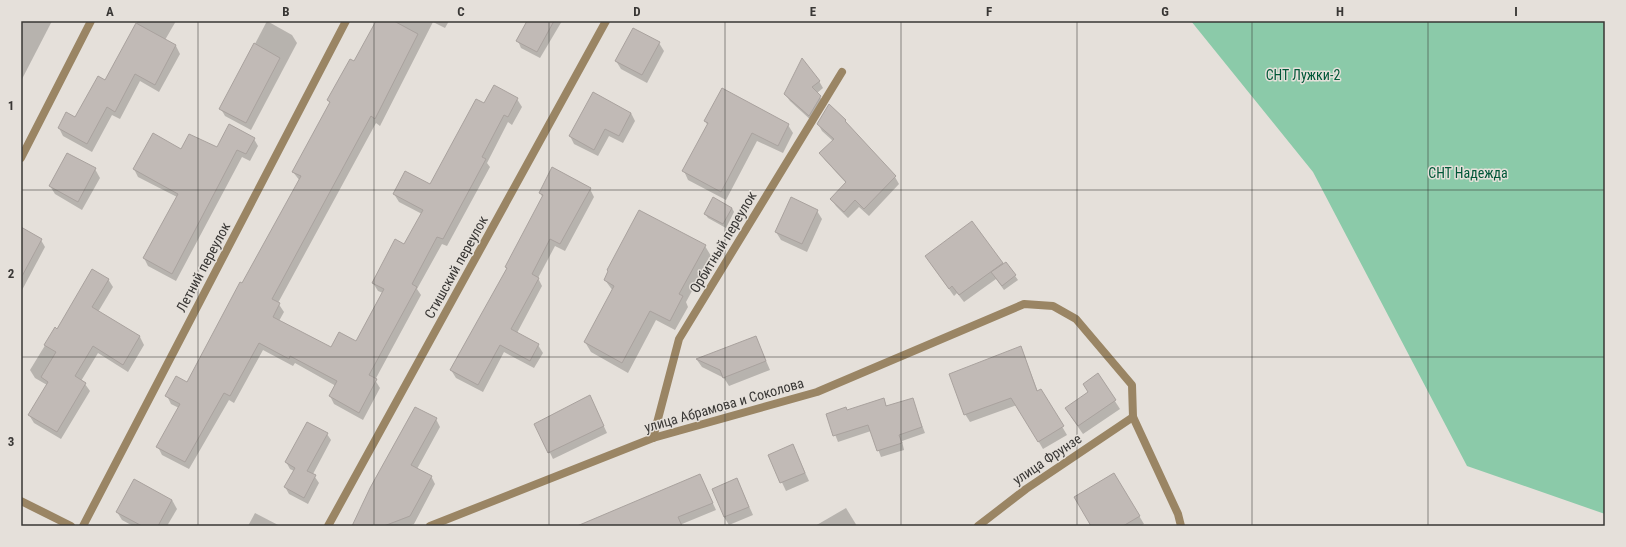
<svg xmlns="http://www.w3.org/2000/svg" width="1626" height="547" viewBox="0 0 1626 547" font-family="'Roboto Condensed',sans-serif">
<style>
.green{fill:#8bcaa9}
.shadow{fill:#0003}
.building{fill:#c1bab6;stroke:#a9a29e}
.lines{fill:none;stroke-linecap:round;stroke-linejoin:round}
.minor{stroke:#9a8564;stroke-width:8}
.grid{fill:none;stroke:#393735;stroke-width:1;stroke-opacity:0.55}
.labels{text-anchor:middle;stroke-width:3;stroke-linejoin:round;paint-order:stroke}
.park-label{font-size:14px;fill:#015738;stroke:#e5e0da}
.street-label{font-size:14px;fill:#393735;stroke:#e5e0da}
.neatline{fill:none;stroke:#393735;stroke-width:1.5}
.grid-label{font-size:13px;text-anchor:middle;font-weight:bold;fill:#393735}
</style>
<rect width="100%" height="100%" fill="#e5e0da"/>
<path class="green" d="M1191 21H1605V514L1467 466 1313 172Z"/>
<g class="shadow">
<path d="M21 21H52L21 81Z"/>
<path d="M138 21H176L165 40 176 46 180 54 159 92 140 81 120 119 112 115 92 152 63 136 59 128 76 119 106 81Z"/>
<path d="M267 21 292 35 297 43 251 130 225 116 221 109Z"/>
<path d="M377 21H449L445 28 433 22 380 126 376 123 278 303 284 312 279 321 331 349 356 342 383 293 378 291 373 283 405 245 422 214 399 202 394 194 430 186 484 105 517 99 522 107 512 125 508 122 487 163 490 167 447 246 442 244 417 289 421 295 375 380 380 388 363 420 334 404 330 396 336 386 295 363 293 366 263 350 234 403 229 400 189 469 162 455 158 447 179 408 171 404 167 396 187 383 243 284 300 181 293 172 330 103 328 100 355 62Z"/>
<path d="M528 21H562L540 58 521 48 518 41Z"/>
<path d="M659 43 664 51 647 83 621 69 616 61Z"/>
<path d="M819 81 823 88 817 93 824 103 813 122 790 101 785 94Z"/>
<path d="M631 113 635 121 623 143 609 136 598 156 574 144 570 136Z"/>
<path d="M845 120 849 127 895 177 899 184 869 216 859 207 848 218 836 206 831 199 846 183 825 160 820 153 833 141 822 131 818 124Z"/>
<path d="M705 121 788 125 793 133 783 153 757 141 726 200 688 180 684 171 708 126Z"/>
<path d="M254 139 258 146 250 161 242 157 176 281 148 266 144 258 177 197 138 177 134 169Z"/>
<path d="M95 169 100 178 82 210 55 194 50 186Z"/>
<path d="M590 189 594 197 565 251 555 246 538 278 542 286 517 333 538 345 543 353 534 368 504 352 483 392 456 378 451 370 507 269 506 267 543 198 540 193Z"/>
<path d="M732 208 734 212 726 228 708 218 705 214Z"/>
<path d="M817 211 822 219 807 252 781 240 776 232Z"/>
<path d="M21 234 41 240 45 247 21 292Z"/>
<path d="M705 246 711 256 686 302 688 307 675 330 656 320 628 373 591 352 585 342 613 291 605 280Z"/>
<path d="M1002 263 1003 265 1006 263 1018 280 1004 290 996 279 964 302 957 293 954 296 931 264Z"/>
<path d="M108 279 113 287 98 312 140 337 144 345 128 372 98 353 81 381 85 384 90 391 61 439 34 423 29 415 47 385 35 378 30 370 55 329 57 330Z"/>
<path d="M756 337 770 370 729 386 724 378 702 367 697 360Z"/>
<path d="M1021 347 1038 392 1041 391 1067 435 1043 449 1017 405 970 422 965 414Z"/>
<path d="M1098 375 1120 409 1083 434 1071 417 1089 393Z"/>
<path d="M884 399 887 407 912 399 925 433 902 441 904 450 881 457 871 431 838 442 827 414 847 411Z"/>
<path d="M593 403 607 433 553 459 536 424Z"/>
<path d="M436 419 440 427 417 469 431 476 435 484 414 524 409 526H355Z"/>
<path d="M327 434 331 440 313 474 319 483 308 504 289 494 285 487 294 471 290 469 286 462Z"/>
<path d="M793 445 809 481 786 491 769 455Z"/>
<path d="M1114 474 1144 524 1140 526H1092Z"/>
<path d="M700 475 716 510 682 524V526H578Z"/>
<path d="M737 479 753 515 729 525 724 517Z"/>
<path d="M172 500 177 509 167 526H133L122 520 117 512Z"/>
<path d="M846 508 857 526H815Z"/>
<path d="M255 513 280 526H248Z"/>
</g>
<g class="building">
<path d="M376 21H394L418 34 375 119 371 116 272 299 280 303 273 317 331 347 339 332 356 341 384 289 372 283 395 239 404 244 423 210 393 194 405 171 430 184 476 99 484 103 494 85 518 98 508 117 504 115 482 157 486 159 443 239 437 237 412 284 417 287 369 375 377 379 359 413 329 396 337 381 290 356 289 359 259 343 230 396 224 393 185 462 156 447 180 404 165 396 176 376 187 382 240 282 242 283 301 176 292 172 330 102 327 100 350 59 354 61Z"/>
<path d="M527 21H554L537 52 516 41Z"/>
<path d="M136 23 176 45 155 85 135 74 115 112 107 107 87 144 58 128 66 112 75 117 98 76 105 80Z"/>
<path d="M633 28 660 42 642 75 615 61Z"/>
<path d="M254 43 280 58 246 123 219 109Z"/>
<path d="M802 58 820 81 812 87 821 96 809 116 784 94Z"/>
<path d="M722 88 789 124 778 146 752 133 721 192 682 171 708 123 704 121Z"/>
<path d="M593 92 631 113 619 136 605 129 594 150 569 136Z"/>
<path d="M829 104 846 120 845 121 896 176 864 209 855 200 844 212 830 199 846 182 819 153 834 139 817 124Z"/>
<path d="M229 124 255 138 246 154 237 150 172 274 143 258 178 194 133 169 153 133 181 149 189 134 217 147Z"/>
<path d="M67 153 96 168 78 202 49 186Z"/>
<path d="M552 167 591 188 560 244 550 239 532 274 539 278 511 329 539 344 530 361 500 345 478 385 450 370 507 268 505 267 543 195 539 193Z"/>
<path d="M713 197 732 208 723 224 704 214Z"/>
<path d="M791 197 818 210 802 244 775 232Z"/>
<path d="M639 210 706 245 679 294 683 296 670 321 650 311 622 363 584 342 614 286 604 280 608 271 607 270Z"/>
<path d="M972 221 1003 263 959 295 952 286 949 289 925 256Z"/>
<path d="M21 227 42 239 21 278Z"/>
<path d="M1006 262 1016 275 1002 286 991 272Z"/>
<path d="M92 269 109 279 92 307 140 336 123 365 93 346 75 376 86 383 57 432 28 415 48 382 41 377 56 352 44 345 55 327 57 329Z"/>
<path d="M756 336 766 361 723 378 720 370 696 359Z"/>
<path d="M1021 346 1037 391 1041 389 1064 426 1038 442 1011 398 964 415 949 374Z"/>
<path d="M1098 373 1116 400 1078 426 1065 408 1088 392 1083 384Z"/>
<path d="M590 395 604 426 548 453 534 424Z"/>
<path d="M884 398 886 406 913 398 922 427 899 435 902 443 877 451 868 425 833 436 826 414 846 407 847 410Z"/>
<path d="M415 407 437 418 411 465 432 476 410 516 384 526H352L370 488Z"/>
<path d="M307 422 328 433 307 471 316 475 304 498 284 487 295 468 285 462Z"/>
<path d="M793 444 805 473 780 483 768 455Z"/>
<path d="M1114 473 1140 516 1123 526H1091L1074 497Z"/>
<path d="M700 474 713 503 678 517 682 526H577Z"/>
<path d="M737 478 749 507 724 517 712 489Z"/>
<path d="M134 479 172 500 158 526H142L116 512Z"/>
</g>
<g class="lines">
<g class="minor">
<path d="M21 158 91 21"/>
<path d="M653 438 679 339 842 72"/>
<path d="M21 501 71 526"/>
<path d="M83 526 346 21"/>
<path d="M328 526 606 21"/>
<path d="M430 526 653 438 817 392 1024 304 1053 306 1076 319 1132 385 1133 417 1178 514 1181 526"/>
<path d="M978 526 1026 489 1133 417"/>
</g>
</g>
<path class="grid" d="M198 21V526M374 21V526M549 21V526M725 21V526M901 21V526M1077 21V526M1252 21V526M1428 21V526M21 190H1605M21 357H1605"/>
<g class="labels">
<g class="park-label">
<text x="1303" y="80">СНТ Лужки-2</text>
<text x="1468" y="178">СНТ Надежда</text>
</g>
<g class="street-label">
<text transform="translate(723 242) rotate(-59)" y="5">Орбитный переулок</text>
<text transform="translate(203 267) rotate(-62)" y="5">Летний переулок</text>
<text transform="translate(456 267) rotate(-61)" y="5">Стишский переулок</text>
<text transform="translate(724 405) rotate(-16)" y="5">улица Абрамова и Соколова</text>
<text transform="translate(1047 459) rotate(-34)" y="5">улица Фрунзе</text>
</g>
</g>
<rect width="1626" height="547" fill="none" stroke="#e5e0da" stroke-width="44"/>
<rect x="22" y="22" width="1582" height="503" class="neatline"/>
<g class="grid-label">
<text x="110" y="16">A</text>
<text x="286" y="16">B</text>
<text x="461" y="16">C</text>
<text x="637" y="16">D</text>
<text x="813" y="16">E</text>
<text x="989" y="16">F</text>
<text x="1165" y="16">G</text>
<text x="1340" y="16">H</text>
<text x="1516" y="16">I</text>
<text x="11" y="110">1</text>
<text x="11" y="278">2</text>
<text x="11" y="446">3</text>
</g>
</svg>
